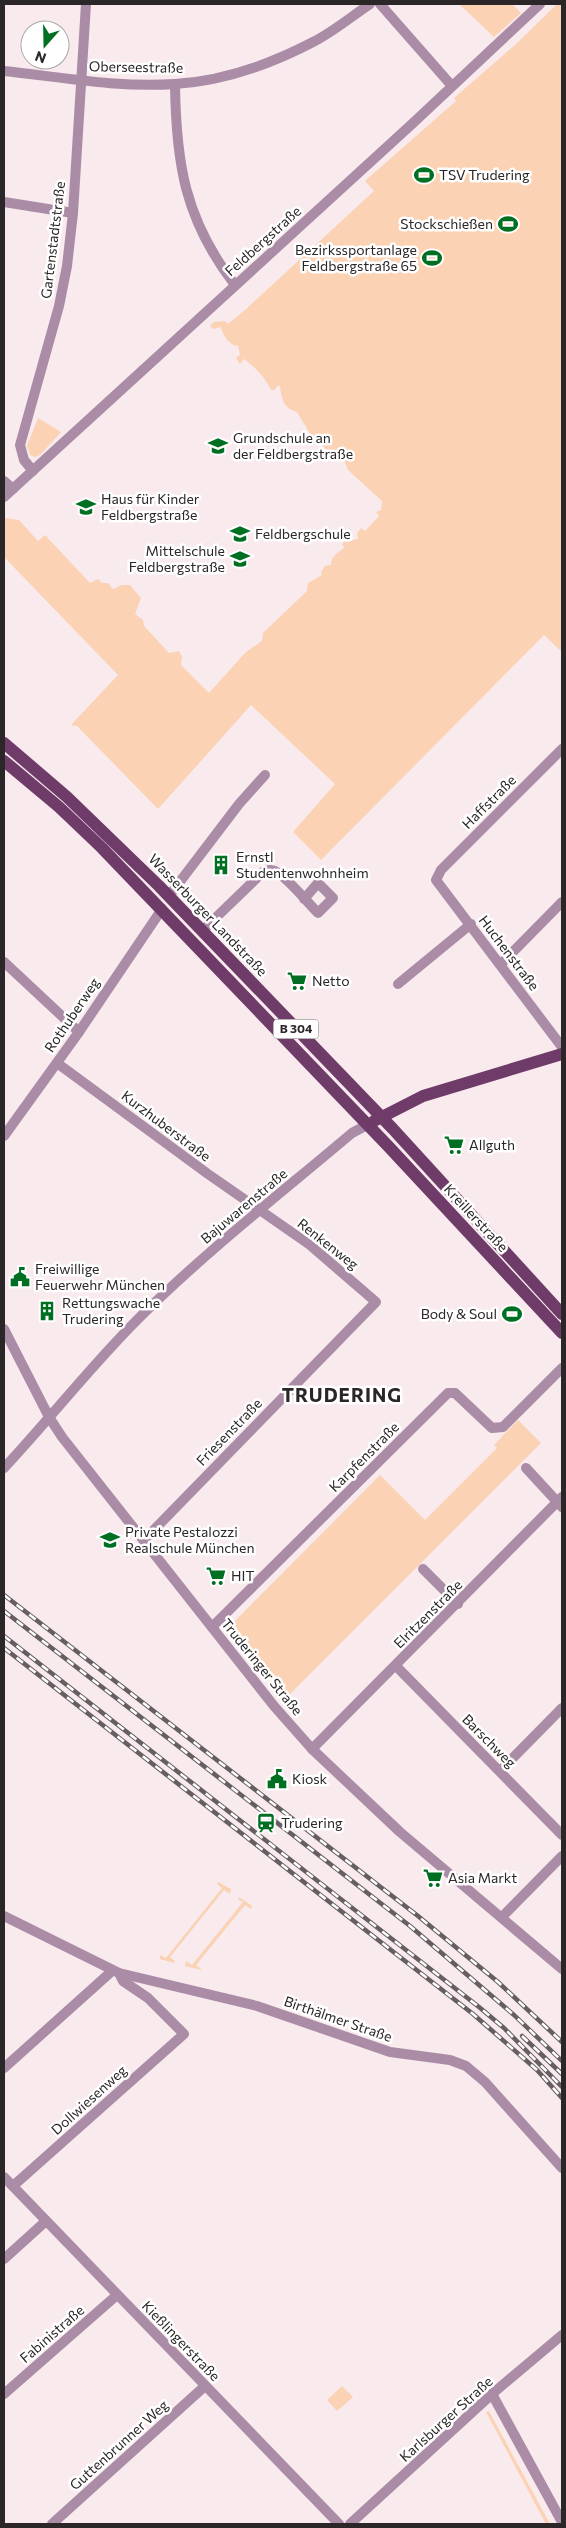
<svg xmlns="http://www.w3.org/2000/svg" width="566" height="2528" viewBox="0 0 566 2528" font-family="Commissioner,sans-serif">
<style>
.green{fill:#fbd2b3}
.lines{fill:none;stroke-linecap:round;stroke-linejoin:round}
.minor{stroke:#ab8ca6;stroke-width:10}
.major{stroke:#6f3b69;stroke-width:12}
.rail-casing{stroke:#665e60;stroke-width:4.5}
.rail{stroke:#fff;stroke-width:2.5;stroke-dasharray:8;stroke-linecap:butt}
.labels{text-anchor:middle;stroke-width:5;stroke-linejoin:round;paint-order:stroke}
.shield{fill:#fff;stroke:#6b6768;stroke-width:1}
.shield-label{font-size:12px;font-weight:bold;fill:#2b2627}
.street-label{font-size:14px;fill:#2b2627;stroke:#fff}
.poi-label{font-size:14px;fill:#2b2627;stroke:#fff;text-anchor:start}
.district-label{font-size:19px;font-weight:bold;letter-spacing:1px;fill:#2b2627;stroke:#fff}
</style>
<rect width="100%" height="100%" fill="#f8eaed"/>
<g class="green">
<path d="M459 4H512L521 13 494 37Z"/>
<path d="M557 4H562V652L544 635 321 860 293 832 335 784 251 705 158 809 77 726 71 725 118 675 4 557V518L19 520 38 541 45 535 90 583 98 579 102 583H108L113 589 122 585H130L141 598 135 614 143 620 144 626 169 653 179 651 182 657 181 665 209 693 246 652 262 641 263 633 307 591 308 583 322 575 321 572 325 566 331 565C331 555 339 553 345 547L342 545 344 542 358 539 357 533 361 528 365 531 379 516 376 512 381 510 382 501 348 470 344 459 324 448 321 439 312 437 297 412C284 408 282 401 280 387L278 385 275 390H271C264 376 256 368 244 359L240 364 236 358 240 355 238 346C228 345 224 335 220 327L213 329 210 326 214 322 225 321 228 324 245 310 374 191 365 181 456 101 454 98 515 45Z"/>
<path d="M38 418 61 432 40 455 35 457 30 455 27 446Z"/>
<path d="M518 1420 541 1443 286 1698 228 1628 380 1475 425 1520 497 1448 494 1445Z"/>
<path d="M218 1882 231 1889 230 1894 224 1890 170 1957 175 1961 174 1963 160 1959V1955L166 1958 222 1888 217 1884Z"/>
<path d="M239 1897 252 1906 251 1909 245 1905 196 1965 202 1970 185 1966 186 1961 192 1965 243 1902 238 1899Z"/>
<path d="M342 2386 353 2397 337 2411 327 2400Z"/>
<path d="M489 2411 550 2524H546L486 2412Z"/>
</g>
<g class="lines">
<g class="minor">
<path d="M380 4 452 86"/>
<path d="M4 71C60 77 119 88 175 84 223 81 271 64 313 42 333 32 352 16 370 4"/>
<path d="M175 84C176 164 185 220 235 285"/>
<path d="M4 202 73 213"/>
<path d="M33 471 24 460 20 445 59 306 67 266 73 213 86 4"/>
<path d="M4 481 13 489"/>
<path d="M4 497 412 124 540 4"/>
<path d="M562 749 441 870 436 880 562 1047"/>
<path d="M169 896 239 804 265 775"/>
<path d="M202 931 264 871C268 870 271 869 275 871 289 879 306 901 318 913L333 898 318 883 304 899"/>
<path d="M4 962 79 1032"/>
<path d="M501 964 562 902"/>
<path d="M398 984 471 924"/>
<path d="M57 1063 208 1174 310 1245 376 1302 145 1539"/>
<path d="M4 1136 79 1032 162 909"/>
<path d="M4 1329 49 1417 62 1437 274 1706 312 1749 400 1832 562 1969"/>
<path d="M4 1468C49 1420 90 1367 138 1319 204 1253 280 1194 352 1133L367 1125"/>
<path d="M526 1468 562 1507"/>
<path d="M423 1569 458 1604"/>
<path d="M212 1627 448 1393H455L492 1428 503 1427 562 1368"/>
<path d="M396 1666 562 1835"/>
<path d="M312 1749 562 1497"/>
<path d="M500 1771 562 1708"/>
<path d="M4 1916 119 1973 257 2006 390 2052 450 2060 466 2066 485 2082 562 2168"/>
<path d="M502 1917 562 1856"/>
<path d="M4 2068 112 1971"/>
<path d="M4 2177 339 2524"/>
<path d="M13 2186 184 2034 148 1998 123 1981 119 1973"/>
<path d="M4 2259 46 2221"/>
<path d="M4 2394 117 2295"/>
<path d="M492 2394 562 2522"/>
<path d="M52 2524 205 2386"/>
<path d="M350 2524 492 2394 562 2335"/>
</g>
<g class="major">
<path d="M4 743 67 797 159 886 393 1129 562 1314"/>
<path d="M4 761 59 807 102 848 389 1147 562 1333"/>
<path d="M374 1121 423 1096 562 1054"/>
</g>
<defs>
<g id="rail">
<path d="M4 1595 418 1916 498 1982 562 2042"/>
<path d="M4 1611 410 1926 514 2015 562 2061"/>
<path d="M4 1636 479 2007 504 2028 562 2087"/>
<path d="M4 1648 473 2014 537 2070 562 2098"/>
<path d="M522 2036 562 2074"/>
</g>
</defs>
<use href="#rail" class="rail-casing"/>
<use href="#rail" class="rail"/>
</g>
<defs>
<symbol id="stadium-bare" viewBox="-9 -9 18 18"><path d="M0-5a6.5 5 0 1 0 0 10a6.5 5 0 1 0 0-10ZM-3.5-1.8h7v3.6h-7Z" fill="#016f21" stroke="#fff" stroke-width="2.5" paint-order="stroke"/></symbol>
<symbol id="school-bare" viewBox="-9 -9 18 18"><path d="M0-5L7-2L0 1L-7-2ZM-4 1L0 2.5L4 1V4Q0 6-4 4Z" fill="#016f21" stroke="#fff" stroke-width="2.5" paint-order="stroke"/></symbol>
<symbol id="building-bare" viewBox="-9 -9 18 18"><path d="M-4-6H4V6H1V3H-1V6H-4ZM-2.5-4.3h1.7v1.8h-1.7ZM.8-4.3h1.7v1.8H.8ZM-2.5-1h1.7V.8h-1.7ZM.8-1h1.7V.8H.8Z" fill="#016f21" stroke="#fff" stroke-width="2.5" paint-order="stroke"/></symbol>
<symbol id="supermarket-bare" viewBox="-9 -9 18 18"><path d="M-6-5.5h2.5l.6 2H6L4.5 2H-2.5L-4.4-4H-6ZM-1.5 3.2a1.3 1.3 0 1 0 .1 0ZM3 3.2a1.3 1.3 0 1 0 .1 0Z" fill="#016f21" stroke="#fff" stroke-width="2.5" paint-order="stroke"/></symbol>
<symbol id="civic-bare" viewBox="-9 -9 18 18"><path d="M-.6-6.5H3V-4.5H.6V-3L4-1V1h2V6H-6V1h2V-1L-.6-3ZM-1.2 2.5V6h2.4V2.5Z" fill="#016f21" stroke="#fff" stroke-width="2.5" paint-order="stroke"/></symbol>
<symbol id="station-bare" viewBox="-9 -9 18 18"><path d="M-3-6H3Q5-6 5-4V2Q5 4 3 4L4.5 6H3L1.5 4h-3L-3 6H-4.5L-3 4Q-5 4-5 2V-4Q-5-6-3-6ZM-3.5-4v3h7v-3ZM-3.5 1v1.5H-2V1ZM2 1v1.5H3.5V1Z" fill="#016f21" stroke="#fff" stroke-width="2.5" paint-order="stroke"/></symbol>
</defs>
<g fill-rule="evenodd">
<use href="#stadium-bare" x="410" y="161" width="28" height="28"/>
<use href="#stadium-bare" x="494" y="210" width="28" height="28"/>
<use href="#stadium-bare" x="418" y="244" width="28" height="28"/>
<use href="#school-bare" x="204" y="432" width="28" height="28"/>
<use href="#school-bare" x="72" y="493" width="28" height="28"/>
<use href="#school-bare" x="226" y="520" width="28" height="28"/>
<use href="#school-bare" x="226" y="545" width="28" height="28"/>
<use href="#building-bare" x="207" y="851" width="28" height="28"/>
<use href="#supermarket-bare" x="283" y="967" width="28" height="28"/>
<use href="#supermarket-bare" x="440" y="1131" width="28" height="28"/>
<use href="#civic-bare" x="6" y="1263" width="28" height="28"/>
<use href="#building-bare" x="33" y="1297" width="28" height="28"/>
<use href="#stadium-bare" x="498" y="1300" width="28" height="28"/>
<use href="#school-bare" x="96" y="1526" width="28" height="28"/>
<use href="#supermarket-bare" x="202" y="1562" width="28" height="28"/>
<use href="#civic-bare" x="263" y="1765" width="28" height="28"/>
<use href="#station-bare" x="252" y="1809" width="28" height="28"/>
<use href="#supermarket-bare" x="419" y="1864" width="28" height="28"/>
</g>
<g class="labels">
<rect class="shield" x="273.5" y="1019.5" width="45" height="19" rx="4"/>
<g class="shield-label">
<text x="296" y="1033">B 304</text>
</g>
<g class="street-label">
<text transform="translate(136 67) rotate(1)" y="5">Oberseestraße</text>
<text transform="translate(53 240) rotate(-83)" y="5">Gartenstadtstraße</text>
<text transform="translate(263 241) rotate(-42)" y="5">Feldbergstraße</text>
<text transform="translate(489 802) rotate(-45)" y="5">Haffstraße</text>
<text transform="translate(208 915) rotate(46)" y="5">Wasserburger Landstraße</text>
<text transform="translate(509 953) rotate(53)" y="5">Huchenstraße</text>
<text transform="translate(72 1015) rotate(-56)" y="5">Rothuberweg</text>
<text transform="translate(166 1126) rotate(37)" y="5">Kurzhuberstraße</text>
<text transform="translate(244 1206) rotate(-40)" y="5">Bajuwarenstraße</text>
<text transform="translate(476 1218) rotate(47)" y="5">Kreillerstraße</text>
<text transform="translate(328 1244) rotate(38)" y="5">Renkenweg</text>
<text transform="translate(229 1432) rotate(-46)" y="5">Friesenstraße</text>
<text transform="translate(364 1457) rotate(-45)" y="5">Karpfenstraße</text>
<text transform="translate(428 1614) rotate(-45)" y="5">Elritzenstraße</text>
<text transform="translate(262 1667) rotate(51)" y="5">Truderinger Straße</text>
<text transform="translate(489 1741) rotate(45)" y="5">Barschweg</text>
<text transform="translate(338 2019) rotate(19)" y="5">Birthälmer Straße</text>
<text transform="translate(89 2100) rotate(-42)" y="5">Dollwiesenweg</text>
<text transform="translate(52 2334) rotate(-41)" y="5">Fabinistraße</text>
<text transform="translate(181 2341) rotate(46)" y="5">Kießlingerstraße</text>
<text transform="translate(446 2419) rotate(-42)" y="5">Karlsburger Straße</text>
<text transform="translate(119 2445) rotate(-42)" y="5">Guttenbrunner Weg</text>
</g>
<g class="poi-label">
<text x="439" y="180">TSV Trudering</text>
<text x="493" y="229" text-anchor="end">Stockschießen</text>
<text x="417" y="255" text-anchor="end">Bezirkssportanlage<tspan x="417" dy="16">Feldbergstraße 65</tspan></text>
<text x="233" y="443">Grundschule an<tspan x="233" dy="16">der Feldbergstraße</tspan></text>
<text x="101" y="504">Haus für Kinder<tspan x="101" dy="16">Feldbergstraße</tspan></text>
<text x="255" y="539">Feldbergschule</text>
<text x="225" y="556" text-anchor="end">Mittelschule<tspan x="225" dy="16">Feldbergstraße</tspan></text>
<text x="236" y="862">Ernstl<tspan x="236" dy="16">Studentenwohnheim</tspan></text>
<text x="312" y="986">Netto</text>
<text x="469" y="1150">Allguth</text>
<text x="35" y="1274">Freiwillige<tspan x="35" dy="16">Feuerwehr München</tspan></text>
<text x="62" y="1308">Rettungswache<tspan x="62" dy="16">Trudering</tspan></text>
<text x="497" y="1319" text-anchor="end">Body &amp; Soul</text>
<text x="125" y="1537">Private Pestalozzi<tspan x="125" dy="16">Realschule München</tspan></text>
<text x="231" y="1581">HIT</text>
<text x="292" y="1784">Kiosk</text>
<text x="281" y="1828">Trudering</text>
<text x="448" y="1883">Asia Markt</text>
</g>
<g class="district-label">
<text x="342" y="1402">TRUDERING</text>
</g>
</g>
<rect width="566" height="2528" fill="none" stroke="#2b2627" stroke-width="10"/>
<g transform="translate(45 45) rotate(200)"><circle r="24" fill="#ffffff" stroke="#aaa8a9"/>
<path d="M0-4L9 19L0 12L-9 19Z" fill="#016f21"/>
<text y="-8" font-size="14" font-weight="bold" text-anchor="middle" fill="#2b2627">N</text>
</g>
</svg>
